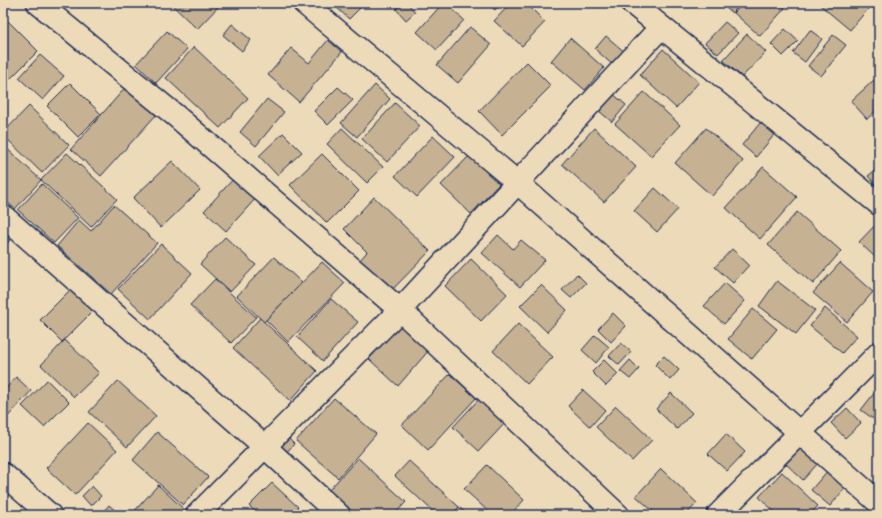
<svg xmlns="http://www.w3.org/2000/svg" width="882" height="518" viewBox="0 0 882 518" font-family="Pangolin,sans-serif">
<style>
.building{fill:#c6b192;stroke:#1b2f5e}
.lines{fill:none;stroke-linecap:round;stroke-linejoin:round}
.street-casing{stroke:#1b2f5e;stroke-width:25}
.secondary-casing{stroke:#1b2f5e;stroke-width:25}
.street{stroke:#eddab8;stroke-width:22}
.secondary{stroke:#eddab8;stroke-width:22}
</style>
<rect width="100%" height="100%" fill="#eddab8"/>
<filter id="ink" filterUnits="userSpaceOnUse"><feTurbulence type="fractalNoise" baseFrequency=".025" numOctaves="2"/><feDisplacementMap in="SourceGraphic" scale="8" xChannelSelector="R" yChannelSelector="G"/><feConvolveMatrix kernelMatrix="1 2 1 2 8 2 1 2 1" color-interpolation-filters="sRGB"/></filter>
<g filter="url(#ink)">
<g class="building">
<path d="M170 3H222L197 29Z"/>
<path d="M332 3H365L349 19Z"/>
<path d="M403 3H407L415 12 406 20 396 9Z"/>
<path d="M443 3H446L464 20 437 50 417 32Z"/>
<path d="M487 3H502L495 10Z"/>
<path d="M511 3H526L545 22 522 46 494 21Z"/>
<path d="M720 3H742L732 13Z"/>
<path d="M743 3H779L785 8 760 36 734 13Z"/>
<path d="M822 3H861L868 9 850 30 820 5Z"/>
<path d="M3 16 38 51 5 84 3 81Z"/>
<path d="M725 22 738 33 718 54 705 43Z"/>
<path d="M232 24 251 40 242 51 223 35Z"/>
<path d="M470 27 491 45 458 83 437 65Z"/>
<path d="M785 29 798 41 783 56 771 44Z"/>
<path d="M810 30 822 39 805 62 793 53Z"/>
<path d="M167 31 187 49 156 83 136 64Z"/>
<path d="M747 34 766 52 742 77 723 60Z"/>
<path d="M833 35 846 45 821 76 808 66Z"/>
<path d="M606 36 627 54 615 67 595 49Z"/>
<path d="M570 38 604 68 585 90 551 61Z"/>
<path d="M328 40 342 52 299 102 268 75 291 48 309 63Z"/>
<path d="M194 47 248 98 220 128 166 78Z"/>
<path d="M663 49 699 82 676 108 640 75Z"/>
<path d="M40 55 64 76 43 100 19 78Z"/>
<path d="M527 62 551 86 502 135 479 111Z"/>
<path d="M874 80 879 85V108L867 119 851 101Z"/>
<path d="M70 83 101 114 78 137 47 106Z"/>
<path d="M375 85 390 99 357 137 341 123Z"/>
<path d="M126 87 156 115 101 176 71 149Z"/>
<path d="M338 87 353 100 328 125 314 111Z"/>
<path d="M644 92 680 125 651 156 615 124Z"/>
<path d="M612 93 626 105 612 122 598 110Z"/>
<path d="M267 99 284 112 256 146 240 132Z"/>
<path d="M395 103 420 126 387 162 362 139Z"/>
<path d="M29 106 69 145 42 173 3 135V133Z"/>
<path d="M761 122 775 134 756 157 742 145Z"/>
<path d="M342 128 383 167 367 183 327 144Z"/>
<path d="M594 128 636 167 604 202 562 164Z"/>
<path d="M706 128 743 161 712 196 675 163Z"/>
<path d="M283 133 302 152 277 175 259 156Z"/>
<path d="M433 136 455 157 417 197 395 176Z"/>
<path d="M3 145 41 180 15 209 3 198Z"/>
<path d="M67 153 117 199 91 227 41 180Z"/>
<path d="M322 154 359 191 327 223 290 185Z"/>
<path d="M469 156 499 184 471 214 441 185Z"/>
<path d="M172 161 200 190 161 228 133 198Z"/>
<path d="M763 167 797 197 760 239 726 208Z"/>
<path d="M879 167V188L868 176Z"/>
<path d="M235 177 257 197 226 231 204 211Z"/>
<path d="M42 184 78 218 54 243 18 210Z"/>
<path d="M655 188 678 209 657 232 634 211Z"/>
<path d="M374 197 430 251 391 291 360 260 367 252 344 229Z"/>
<path d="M114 205 157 243 111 294 57 246 79 220 91 231Z"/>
<path d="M797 212 841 251 813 284 768 245Z"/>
<path d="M879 221V252L875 257 859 242Z"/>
<path d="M3 234 10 240 3 248Z"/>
<path d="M498 235 513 249 521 240 545 260 520 287 482 253Z"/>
<path d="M225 237 256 265 230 292 200 264Z"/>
<path d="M161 244 192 273 150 319 118 289Z"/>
<path d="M732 249 749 265 733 283 715 267Z"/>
<path d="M274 257 302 283 264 322 237 296Z"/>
<path d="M471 259 507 294 481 321 445 286Z"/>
<path d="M322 262 345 283 288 342 266 320Z"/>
<path d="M840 263 873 292 847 322 813 293Z"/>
<path d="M577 274 586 283 571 298 562 290Z"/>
<path d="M215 279 256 317 231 343 190 305Z"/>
<path d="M777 281 815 310 796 334 759 306Z"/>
<path d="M725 283 745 301 724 324 704 306Z"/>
<path d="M541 285 567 310 547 332 520 306Z"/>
<path d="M72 288 94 310 62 342 40 320Z"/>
<path d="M331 299 358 322 323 361 297 337Z"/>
<path d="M825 308 857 336 842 353 810 326Z"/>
<path d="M753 309 777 329 752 359 728 339Z"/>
<path d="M613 313 626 326 611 342 598 329Z"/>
<path d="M260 318 317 371 290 401 233 348Z"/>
<path d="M401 323 430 349 398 386 369 359Z"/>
<path d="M518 324 553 357 527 384 493 351Z"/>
<path d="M595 335 609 347 596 363 582 350Z"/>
<path d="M65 340 99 373 74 397 41 365Z"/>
<path d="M621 343 631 352 619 365 609 356Z"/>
<path d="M664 356 679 370 670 380 655 365Z"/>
<path d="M604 360 618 374 606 386 592 372Z"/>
<path d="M630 360 639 369 630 379 620 371Z"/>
<path d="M450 374 476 398 428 450 402 425Z"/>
<path d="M16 377 31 391 3 422V392Z"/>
<path d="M47 380 69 402 44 427 22 406Z"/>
<path d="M118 381 156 416 127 447 89 412Z"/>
<path d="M879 387V423L861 410Z"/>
<path d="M583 390 605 410 590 427 568 406Z"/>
<path d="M671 393 692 413 677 429 656 409Z"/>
<path d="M334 398 376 434 338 478 296 441Z"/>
<path d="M480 398 506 422 479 451 453 427Z"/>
<path d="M616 406 652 440 632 461 596 427Z"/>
<path d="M847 408 861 423 845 438 831 423Z"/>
<path d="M88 423 117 450 75 495 46 468Z"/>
<path d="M157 432 208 477 183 505 133 460Z"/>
<path d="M283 433 294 444 285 454 274 443Z"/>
<path d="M726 434 745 452 727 471 708 454Z"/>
<path d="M797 443 819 462 803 480 782 460Z"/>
<path d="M358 458 406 502 394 515H356L329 490Z"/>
<path d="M409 461 459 507 451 515H437L395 476Z"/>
<path d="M487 465 524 500 510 515H492L464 489Z"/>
<path d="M661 469 697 503 686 515H657L636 496Z"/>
<path d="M829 469 848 485 830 506 811 490Z"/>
<path d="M782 472 818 506 809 515H778L759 497Z"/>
<path d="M272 483 298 507 291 515H259L249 506Z"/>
<path d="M158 485 188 513 187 515H131Z"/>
<path d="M92 486 101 496 91 506 82 496Z"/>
<path d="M109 505 118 513 116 515H102L101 514Z"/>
<path d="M459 507 468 515H452Z"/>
</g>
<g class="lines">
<defs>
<g id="street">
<path d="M38 3 176 116 400 310 618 515"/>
<path d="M304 3 518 183 879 503"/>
<path d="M632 3 879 204"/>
<path d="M3 216 264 446 339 515"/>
<path d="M197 515 400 310 661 27"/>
<path d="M718 515 879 353"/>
</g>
<path id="secondary" d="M3 474 50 515"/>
</defs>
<use href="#street" class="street-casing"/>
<use href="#secondary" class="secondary-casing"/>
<use href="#street" class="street"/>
<use href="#secondary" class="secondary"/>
</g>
</g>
<rect width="882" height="518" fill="none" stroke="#eddab8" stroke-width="16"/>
<rect x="8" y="8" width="866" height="502" fill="none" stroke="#1b2f5e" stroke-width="1.5" filter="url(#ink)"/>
</svg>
